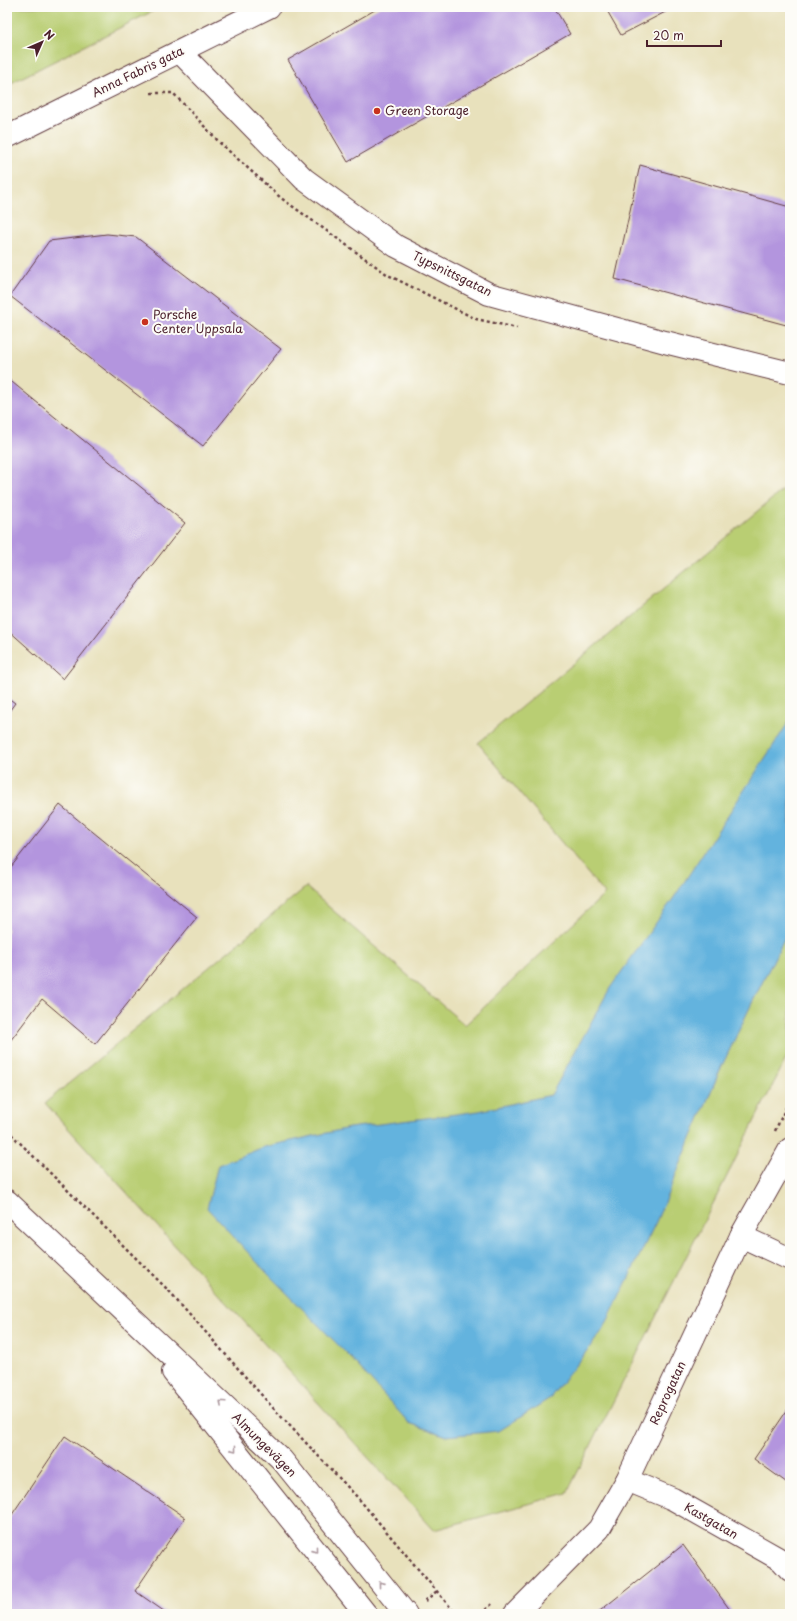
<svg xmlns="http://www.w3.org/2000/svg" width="797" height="1621" viewBox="0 0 797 1621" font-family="'Playpen Sans',sans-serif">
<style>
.green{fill:#b9ce73;stroke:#82764f}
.water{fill:#64b3de;stroke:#576984}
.building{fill:#b395de}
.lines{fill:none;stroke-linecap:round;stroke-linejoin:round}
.minor-casing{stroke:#623c41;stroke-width:24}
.major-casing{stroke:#623c41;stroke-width:24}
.path{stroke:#623c41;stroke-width:2.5;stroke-dasharray:3 3;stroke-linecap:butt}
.minor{stroke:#fff;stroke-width:22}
.major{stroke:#fff;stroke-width:22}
.oneway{stroke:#ae9aa0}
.poi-dot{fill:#c8321e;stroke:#fdfcf7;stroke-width:1.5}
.labels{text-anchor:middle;stroke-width:4;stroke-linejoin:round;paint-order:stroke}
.street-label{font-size:12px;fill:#4a1f2b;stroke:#fdfcf7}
.poi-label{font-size:12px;fill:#4a1f2b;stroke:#fdfcf7;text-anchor:start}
</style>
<rect width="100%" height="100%" fill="#fdfcf7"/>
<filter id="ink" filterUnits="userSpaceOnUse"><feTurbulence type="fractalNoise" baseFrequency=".025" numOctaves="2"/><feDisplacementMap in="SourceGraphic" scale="8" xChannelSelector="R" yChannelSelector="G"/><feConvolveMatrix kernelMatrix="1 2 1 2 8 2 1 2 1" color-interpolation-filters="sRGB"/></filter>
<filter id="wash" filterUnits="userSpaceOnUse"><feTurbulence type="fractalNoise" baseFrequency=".012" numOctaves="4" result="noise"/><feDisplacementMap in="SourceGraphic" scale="16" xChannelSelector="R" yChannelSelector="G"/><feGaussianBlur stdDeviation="0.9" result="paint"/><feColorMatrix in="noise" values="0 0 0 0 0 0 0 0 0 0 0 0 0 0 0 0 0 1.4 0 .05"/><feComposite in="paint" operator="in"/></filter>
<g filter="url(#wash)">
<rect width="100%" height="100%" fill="#e8e1bc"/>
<g class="green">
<path d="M7 7H158L159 8 7 85Z"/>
<path d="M790 484V1051L567 1493 434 1530 45 1103 306 887 465 1025 605 894 478 743Z"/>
</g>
<path class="water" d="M790 720V927L752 1003 720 1070 656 1222 603 1330 550 1398 499 1431 447 1436 409 1423 350 1357 267 1273 207 1208 218 1165 264 1147 349 1128 479 1111 551 1095 610 988 675 896Z"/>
<g id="blocks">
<g class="building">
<path d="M380 7H554L570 34 348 162 288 60Z"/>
<path d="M605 7H675L621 35Z"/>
<path d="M640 165 790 207V326L615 279Z"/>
<path d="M107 234 136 237 281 349 203 446 10 296 49 241Z"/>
<path d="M7 378 185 523 63 679 7 629Z"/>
<path d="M7 697 15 703 7 714Z"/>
<path d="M60 805 197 917 95 1044 42 999 7 1045V872Z"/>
<path d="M790 1406V1485L754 1459Z"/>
<path d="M65 1436 185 1517 135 1591 168 1614H7V1522Z"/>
<path d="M683 1545 733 1614H596Z"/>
</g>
</g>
</g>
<g filter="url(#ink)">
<use href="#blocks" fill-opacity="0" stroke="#623c41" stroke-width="1"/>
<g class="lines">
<defs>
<g id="minor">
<path d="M180 52 304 179 396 246 489 294 665 342 790 373"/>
<path d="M7 137 269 7"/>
<path d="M741 1236 790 1259"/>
<path d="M627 1480 673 1499 781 1560 790 1570"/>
<path d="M515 1614 599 1529 627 1480 741 1236 790 1149"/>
</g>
<g id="major">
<path d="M7 1201 282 1460 406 1614"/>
<path d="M173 1372 366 1614"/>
</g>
</defs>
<use href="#minor" class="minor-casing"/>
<use href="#major" class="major-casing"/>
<g class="path">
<path d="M151 93H173L220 143 281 198 388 275 476 319 517 328"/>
<path d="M7 1130 171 1293 274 1409 359 1499 456 1614"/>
<path d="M775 1131 790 1099"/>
<path d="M425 1601 437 1591"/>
<path d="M481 1614 494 1602"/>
</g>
<use href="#minor" class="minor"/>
<use href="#major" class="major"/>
</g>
<defs><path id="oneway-chevron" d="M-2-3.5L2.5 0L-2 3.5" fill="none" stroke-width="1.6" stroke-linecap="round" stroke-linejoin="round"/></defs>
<g class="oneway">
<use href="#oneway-chevron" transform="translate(222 1403) rotate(-137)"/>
<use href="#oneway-chevron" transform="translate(234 1449) rotate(51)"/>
<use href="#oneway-chevron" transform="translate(315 1550) rotate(51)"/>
<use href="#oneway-chevron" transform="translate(381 1584) rotate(-129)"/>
</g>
</g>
<g class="poi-dot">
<circle cx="377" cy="111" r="4"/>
<circle cx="145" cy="322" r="4"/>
</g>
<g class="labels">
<g class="street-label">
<text transform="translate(138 72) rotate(-26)" y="4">Anna Fabris gata</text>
<text transform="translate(452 274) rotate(26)" y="4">Typsnittsgatan</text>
<text transform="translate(668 1393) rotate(-65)" y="4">Reprogatan</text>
<text transform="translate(264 1445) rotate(45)" y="4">Almungevägen</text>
<text transform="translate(711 1521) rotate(30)" y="4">Kastgatan</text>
</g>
<g class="poi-label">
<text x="385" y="115">Green Storage</text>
<text x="153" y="319">Porsche<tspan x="153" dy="14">Center Uppsala</tspan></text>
</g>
</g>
<rect width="797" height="1621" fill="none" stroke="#fdfcf7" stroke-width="24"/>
<g transform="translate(42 42) rotate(45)" stroke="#fdfcf7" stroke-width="3" paint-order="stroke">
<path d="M0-3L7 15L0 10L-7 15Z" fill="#4a1f2b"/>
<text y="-6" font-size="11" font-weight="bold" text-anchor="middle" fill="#4a1f2b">N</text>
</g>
<path d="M647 40v6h74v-6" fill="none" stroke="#4a1f2b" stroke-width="2"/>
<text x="653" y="40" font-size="12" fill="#4a1f2b" stroke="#fdfcf7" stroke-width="3" paint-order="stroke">20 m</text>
</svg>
